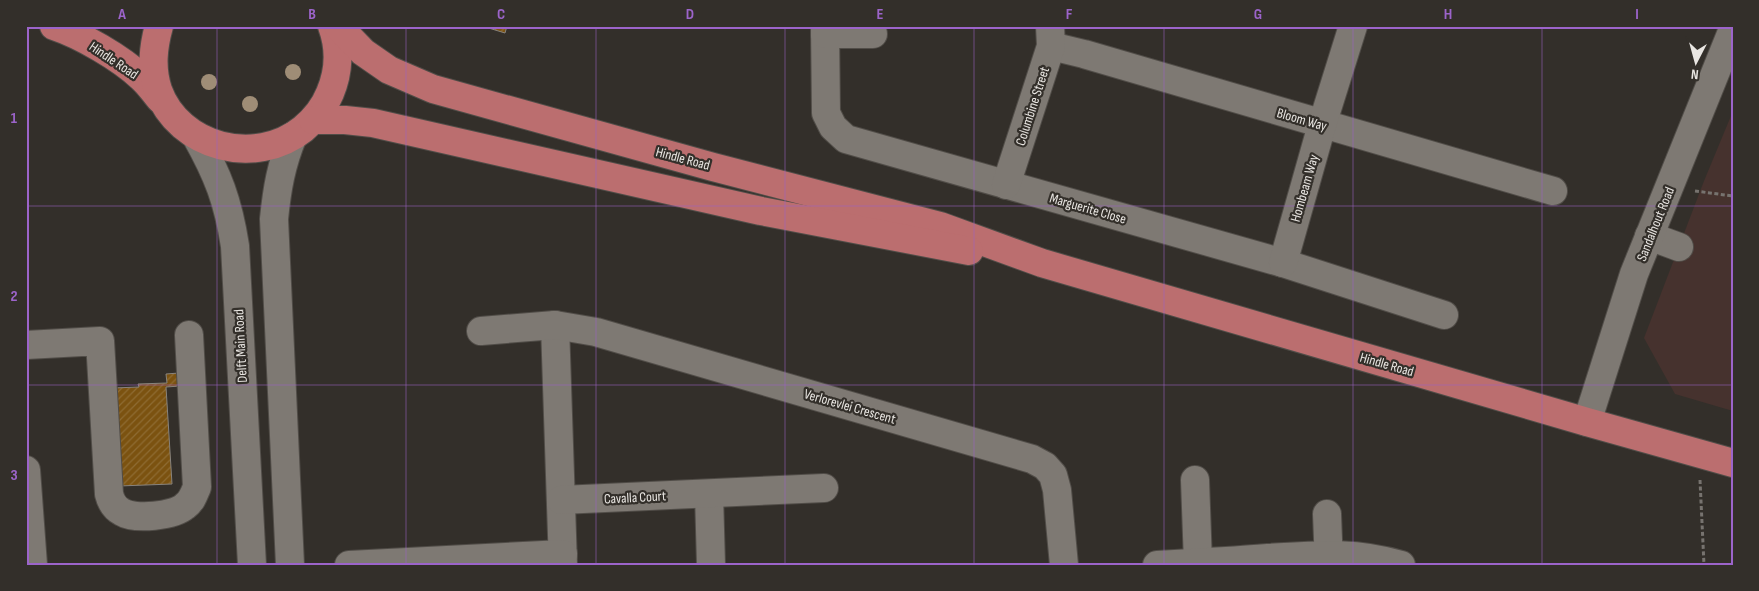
<svg xmlns="http://www.w3.org/2000/svg" width="1759" height="591" viewBox="0 0 1759 591" font-family="'Sofia Sans Condensed',sans-serif">
<style>
.education{fill:#46322e}
.building{fill:url(#building-hatch);stroke:#88837d}
.lines{fill:none;stroke-linecap:round;stroke-linejoin:round}
.minor-casing{stroke:#514d48;stroke-width:30}
.major-casing{stroke:#514d48;stroke-width:30}
.path{stroke:#77736f;stroke-width:3;stroke-dasharray:4 2.5;stroke-linecap:butt}
.minor{stroke:#7e7973;stroke-width:28}
.major{stroke:#bb6e6f;stroke-width:28}
.tree{fill:#9f8d76}
.grid{fill:none;stroke:#9c64ca;stroke-width:1;stroke-opacity:0.55}
.labels{text-anchor:middle;stroke-width:4.5;stroke-linejoin:round;paint-order:stroke}
.street-label{font-size:14px;fill:#e9e6e2;stroke:#332f2a}
.neatline{fill:none;stroke:#9c64ca;stroke-width:2}
.grid-label{font-size:16px;text-anchor:middle;font-weight:bold;fill:#9c64ca}
</style>
<defs>
<pattern id="building-hatch" width="6" height="6" patternUnits="userSpaceOnUse" patternTransform="scale(1.25)"><rect width="6" height="6" fill="#7b5210"/><path d="M-1 1l2-2M0 6l6-6M5 7l2-2" fill="none" stroke="#8e6b32"/></pattern>
</defs>
<rect width="100%" height="100%" fill="#332f2a"/>
<path class="education" d="M1733 111V411L1675 394 1644 338 1704 181Z"/>
<g class="building">
<path d="M482 26H507L505 33Z"/>
<path d="M179 373 180 386 166 387 172 484 119 486 113 388 139 387 138 384 167 383 166 374Z"/>
</g>
<g class="lines">
<defs>
<g id="minor">
<path d="M825 26 826 113 833 127 846 139 1283 263 1444 315"/>
<path d="M825 34H873"/>
<path d="M1051 46 1084 54 1553 191"/>
<path d="M196 136C218 175 228 201 235 246L252 565"/>
<path d="M1006 185 1051 46 1050 26"/>
<path d="M1649 236 1679 247"/>
<path d="M1283 263 1322 125 1353 26"/>
<path d="M555 325 563 565"/>
<path d="M481 331 555 325 596 332 1032 459 1045 466 1053 475 1057 490 1064 565"/>
<path d="M26 345 100 341 109 494C111 502 114 508 122 512 135 520 174 516 185 506 192 501 194 494 197 487L189 335"/>
<path d="M1587 422 1634 274 1733 29"/>
<path d="M26 470 33 565"/>
<path d="M1195 480 1198 563"/>
<path d="M709 494 711 565"/>
<path d="M561 500 824 488"/>
<path d="M1327 514 1329 565"/>
<path d="M290 565 274 219C277 189 281 165 293 136"/>
<path d="M349 565 563 554"/>
<path d="M1157 565C1194 563 1231 561 1268 558 1316 555 1354 551 1401 565"/>
</g>
<g id="major">
<path d="M54 26C81 35 121 58 142 78 149 84 154 92 160 99"/>
<path d="M159 26C153 48 151 68 158 90 179 148 256 167 303 129 315 119 324 108 330 93 339 72 340 48 332 26"/>
<path d="M338 26 363 52 389 70 433 89 713 167 940 226 1042 263 1587 422 1733 463"/>
<path d="M313 120H345L373 123 761 211 969 251"/>
</g>
</defs>
<use href="#minor" class="minor-casing"/>
<use href="#major" class="major-casing"/>
<g class="path">
<path d="M1695 191 1733 196"/>
<path d="M1700 480 1704 565"/>
</g>
<use href="#minor" class="minor"/>
<use href="#major" class="major"/>
</g>
<g class="tree">
<circle cx="293" cy="72" r="8"/>
<circle cx="209" cy="82" r="8"/>
<circle cx="250" cy="104" r="8"/>
</g>
<path class="grid" d="M217 26V565M406 26V565M596 26V565M785 26V565M974 26V565M1164 26V565M1353 26V565M1542 26V565M26 206H1733M26 385H1733"/>
<g class="labels">
<g class="street-label">
<text transform="translate(114 60) rotate(34)" y="5">Hindle Road</text>
<text transform="translate(1032 106) rotate(-72)" y="5">Columbine Street</text>
<text transform="translate(1302 119) rotate(16)" y="5">Bloom Way</text>
<text transform="translate(683 158) rotate(15)" y="5">Hindle Road</text>
<text transform="translate(1304 188) rotate(-74)" y="5">Hombeam Way</text>
<text transform="translate(1088 208) rotate(16)" y="5">Marguerite Close</text>
<text transform="translate(1655 224) rotate(-68)" y="5">Sandalhout Road</text>
<text transform="translate(240 346) rotate(-93)" y="5">Delft Main Road</text>
<text transform="translate(1387 364) rotate(16)" y="5">Hindle Road</text>
<text transform="translate(850 406) rotate(16)" y="5">Verlorevlei Crescent</text>
<text transform="translate(635 497) rotate(-3)" y="5">Cavalla Court</text>
</g>
</g>
<rect width="1759" height="591" fill="none" stroke="#332f2a" stroke-width="55"/>
<g transform="translate(1696 62) rotate(186)" stroke="#332f2a" stroke-width="4" paint-order="stroke">
<path d="M0-4L9 19L0 12L-9 19Z" fill="#e9e6e2"/>
<text y="-8" font-size="14" font-weight="bold" text-anchor="middle" fill="#e9e6e2">N</text>
</g>
<rect x="28" y="28" width="1704" height="536" class="neatline"/>
<g class="grid-label">
<text x="122" y="19">A</text>
<text x="312" y="19">B</text>
<text x="501" y="19">C</text>
<text x="690" y="19">D</text>
<text x="880" y="19">E</text>
<text x="1069" y="19">F</text>
<text x="1258" y="19">G</text>
<text x="1448" y="19">H</text>
<text x="1637" y="19">I</text>
<text x="14" y="123">1</text>
<text x="14" y="301">2</text>
<text x="14" y="480">3</text>
</g>
</svg>
